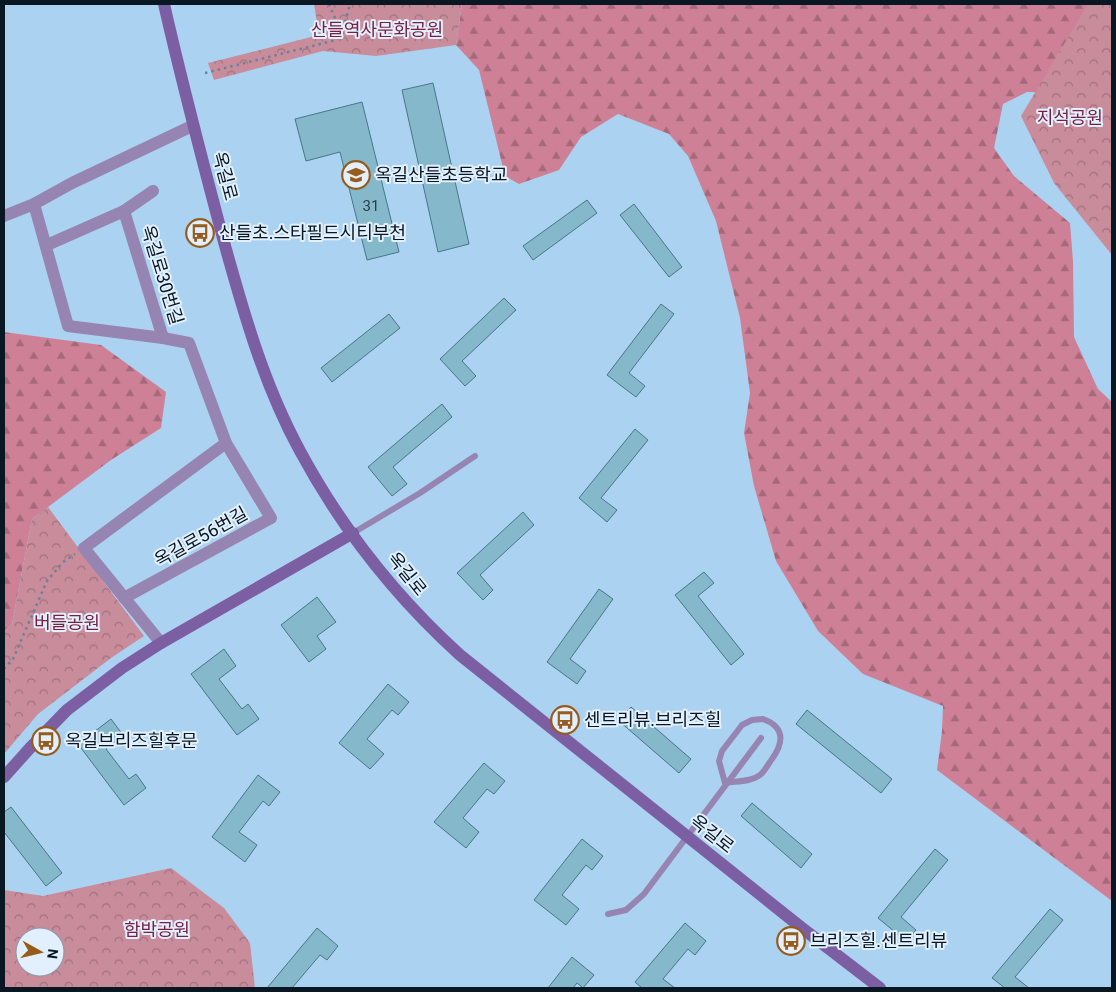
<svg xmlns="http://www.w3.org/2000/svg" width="1116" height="992" viewBox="0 0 1116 992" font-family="Roboto,'Noto Sans KR',sans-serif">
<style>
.forest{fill:url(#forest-firs)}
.park{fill:url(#park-crowns);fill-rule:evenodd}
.building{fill:#85b8ca;stroke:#467788}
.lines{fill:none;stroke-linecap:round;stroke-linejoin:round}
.path{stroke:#67839a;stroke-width:2.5;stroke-dasharray:2.5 4;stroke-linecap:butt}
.lane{stroke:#9684b2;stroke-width:6}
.street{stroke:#9684b2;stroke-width:12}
.secondary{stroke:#7c5fa3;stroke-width:12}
.labels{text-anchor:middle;stroke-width:4;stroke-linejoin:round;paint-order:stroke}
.number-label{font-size:15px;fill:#283f4c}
.park-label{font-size:18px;fill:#7a1f41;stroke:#e1f0fc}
.poi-label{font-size:18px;fill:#091722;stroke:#e1f0fc;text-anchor:start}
.street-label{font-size:18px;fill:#091722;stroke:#e1f0fc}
</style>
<defs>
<pattern id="forest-firs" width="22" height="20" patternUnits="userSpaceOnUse" patternTransform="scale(1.25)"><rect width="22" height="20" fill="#ce8196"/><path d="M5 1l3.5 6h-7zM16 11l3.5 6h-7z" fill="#a5697a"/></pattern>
<pattern id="park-crowns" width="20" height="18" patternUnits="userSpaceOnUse" patternTransform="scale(1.25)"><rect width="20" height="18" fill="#c88c9b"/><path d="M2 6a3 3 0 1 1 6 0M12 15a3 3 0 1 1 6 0" fill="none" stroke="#a1717e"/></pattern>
</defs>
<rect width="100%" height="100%" fill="#acd2f1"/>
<g class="forest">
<path d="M462 4H1112L1076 93 1027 92 1003 104 994 148 1014 176 1070 223 1073 261 1074 337 1098 389 1112 402V901L937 770 942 731 943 706 863 674 818 631 776 561 754 486 744 433 750 393 740 318 716 221 688 156 669 134 618 114 581 137 559 170 519 184 505 176 479 70 456 45Z"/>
<path d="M4 332 101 345 166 392 161 428 111 460 32 519 12 624 4 631Z"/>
</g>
<g class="park">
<path d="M314 4H462L456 45 376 56 323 51 214 80 208 63 319 35Z"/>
<path d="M1088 4H1112V255L1054 183 1021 116Z"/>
<path d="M48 507 144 636 111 658 38 714 4 754V631L12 624 32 519Z"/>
<path d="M171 868 224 908 250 943 255 988H4V890L43 896ZM25 937H55V967H25Z"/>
</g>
<g class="building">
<path d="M433 83 469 244 438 252 402 90Z"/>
<path d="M362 102 399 252 367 260 340 152 306 161 295 119Z"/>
<path d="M587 200 597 213 533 260 523 246Z"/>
<path d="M634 204 682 267 669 277 620 215Z"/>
<path d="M504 298 516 310 462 361 476 376 465 386 440 359Z"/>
<path d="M661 304 674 314 629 373 645 386 636 397 607 375Z"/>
<path d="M389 314 400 328 332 382 321 368Z"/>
<path d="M442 404 452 417 393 467 407 484 392 496 368 467Z"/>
<path d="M635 429 648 440 601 498 617 510 607 522 579 498Z"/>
<path d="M523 512 534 525 480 575 493 590 483 600 457 573Z"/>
<path d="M704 572 714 583 698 596 744 654 731 665 675 595Z"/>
<path d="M599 589 613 599 570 659 586 671 577 684 547 662Z"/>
<path d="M317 597 336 622 317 636 326 649 309 662 281 625Z"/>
<path d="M224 649 236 666 219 679 242 709 248 704 259 719 237 735 191 674Z"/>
<path d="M388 684 409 702 398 715 392 710 367 739 384 754 370 769 339 743Z"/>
<path d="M631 707 691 759 679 773 619 721Z"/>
<path d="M807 710 892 779 881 793 796 724Z"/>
<path d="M111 719 123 735 106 749 129 779 136 774 146 788 124 805 78 744Z"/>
<path d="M484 763 505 781 494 794 487 789 463 818 479 832 466 848 434 822Z"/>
<path d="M258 775 280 792 269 806 263 801 239 832 257 845 245 862 212 837Z"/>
<path d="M752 803 812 854 801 868 741 816Z"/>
<path d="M11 807 62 873 46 886 4 832V812Z"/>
<path d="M582 839 603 856 592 870 586 865 562 895 579 909 566 925 534 900Z"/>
<path d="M935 849 948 860 901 917 916 930 907 942 878 918Z"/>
<path d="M1050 909 1063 920 1015 977 1029 988H1005L992 978Z"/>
<path d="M685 923 706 941 695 955 688 949 663 979 675 988H642L635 982Z"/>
<path d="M317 928 338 946 327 960 320 955 292 988H267Z"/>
<path d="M572 957 594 975 583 988 577 983 573 988H548Z"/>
</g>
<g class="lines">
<g class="path">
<path d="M329 4 341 32"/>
<path d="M205 73 336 40 342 34 350 4"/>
<path d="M4 669 13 659 47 581 63 562 75 554"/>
</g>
<g class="lane">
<path d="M353 533 420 493 475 456"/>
<path d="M763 719C785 727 784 742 772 759 768 764 765 771 760 775 751 782 736 781 725 783L719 761 722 751 742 725 752 720Z"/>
<path d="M608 914 626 910 644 894 761 738"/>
</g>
<g class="street">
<path d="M34 204 68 326 163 338 189 343 226 443 271 518 124 598"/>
<path d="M124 211 163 338"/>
<path d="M4 216 34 204 72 183 192 126"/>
<path d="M47 245 124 211 153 191"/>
<path d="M161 643 84 548 226 443"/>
</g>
<g class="secondary">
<path d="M164 4C182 83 203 163 224 242 244 314 264 385 300 451 341 527 396 597 460 655L802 928 880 988"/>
<path d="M4 777 30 748 67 710 122 668 161 643 353 533"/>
</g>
</g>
<defs>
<symbol id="school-ring" viewBox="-11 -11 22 22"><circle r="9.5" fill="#e1f0fc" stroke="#975c1c" stroke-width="1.5"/><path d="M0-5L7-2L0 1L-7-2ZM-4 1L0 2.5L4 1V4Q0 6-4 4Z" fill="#975c1c"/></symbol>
<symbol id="bus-ring" viewBox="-11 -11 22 22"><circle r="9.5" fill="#e1f0fc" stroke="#975c1c" stroke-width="1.5"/><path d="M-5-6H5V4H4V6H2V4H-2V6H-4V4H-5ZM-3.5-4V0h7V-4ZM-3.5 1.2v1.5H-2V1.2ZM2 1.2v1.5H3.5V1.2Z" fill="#975c1c"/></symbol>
</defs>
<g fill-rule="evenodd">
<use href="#school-ring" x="340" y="159" width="32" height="32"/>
<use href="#bus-ring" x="184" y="217" width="32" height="32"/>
<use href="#bus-ring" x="549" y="704" width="32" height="32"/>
<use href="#bus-ring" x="30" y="725" width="32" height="32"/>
<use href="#bus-ring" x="775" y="925" width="32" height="32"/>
</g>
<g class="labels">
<g class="number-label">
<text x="371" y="211">31</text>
</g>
<g class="park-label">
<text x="377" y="36">산들역사문화공원</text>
<text x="1070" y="124">지석공원</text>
<text x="67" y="629">버들공원</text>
<text x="157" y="936">함박공원</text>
</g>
<g class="poi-label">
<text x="375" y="181">옥길산들초등학교</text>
<text x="219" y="239">산들초.스타필드시티부천</text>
<text x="584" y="726">센트리뷰.브리즈힐</text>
<text x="65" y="747">옥길브리즈힐후문</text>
<text x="810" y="947">브리즈힐.센트리뷰</text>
</g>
<g class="street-label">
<text transform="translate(225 176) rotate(75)" y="6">옥길로</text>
<text transform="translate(162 275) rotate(73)" y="6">옥길로30번길</text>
<text transform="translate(201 537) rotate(-29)" y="6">옥길로56번길</text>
<text transform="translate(407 574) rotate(51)" y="6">옥길로</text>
<text transform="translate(712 834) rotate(38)" y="6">옥길로</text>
</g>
</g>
<rect width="1116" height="992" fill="none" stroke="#091722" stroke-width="10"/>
<g transform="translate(40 952) rotate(98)"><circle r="24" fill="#e1f0fc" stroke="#8b99a5"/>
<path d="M0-4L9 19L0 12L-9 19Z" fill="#975c1c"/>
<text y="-8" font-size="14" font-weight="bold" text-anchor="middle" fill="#091722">N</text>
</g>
</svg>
